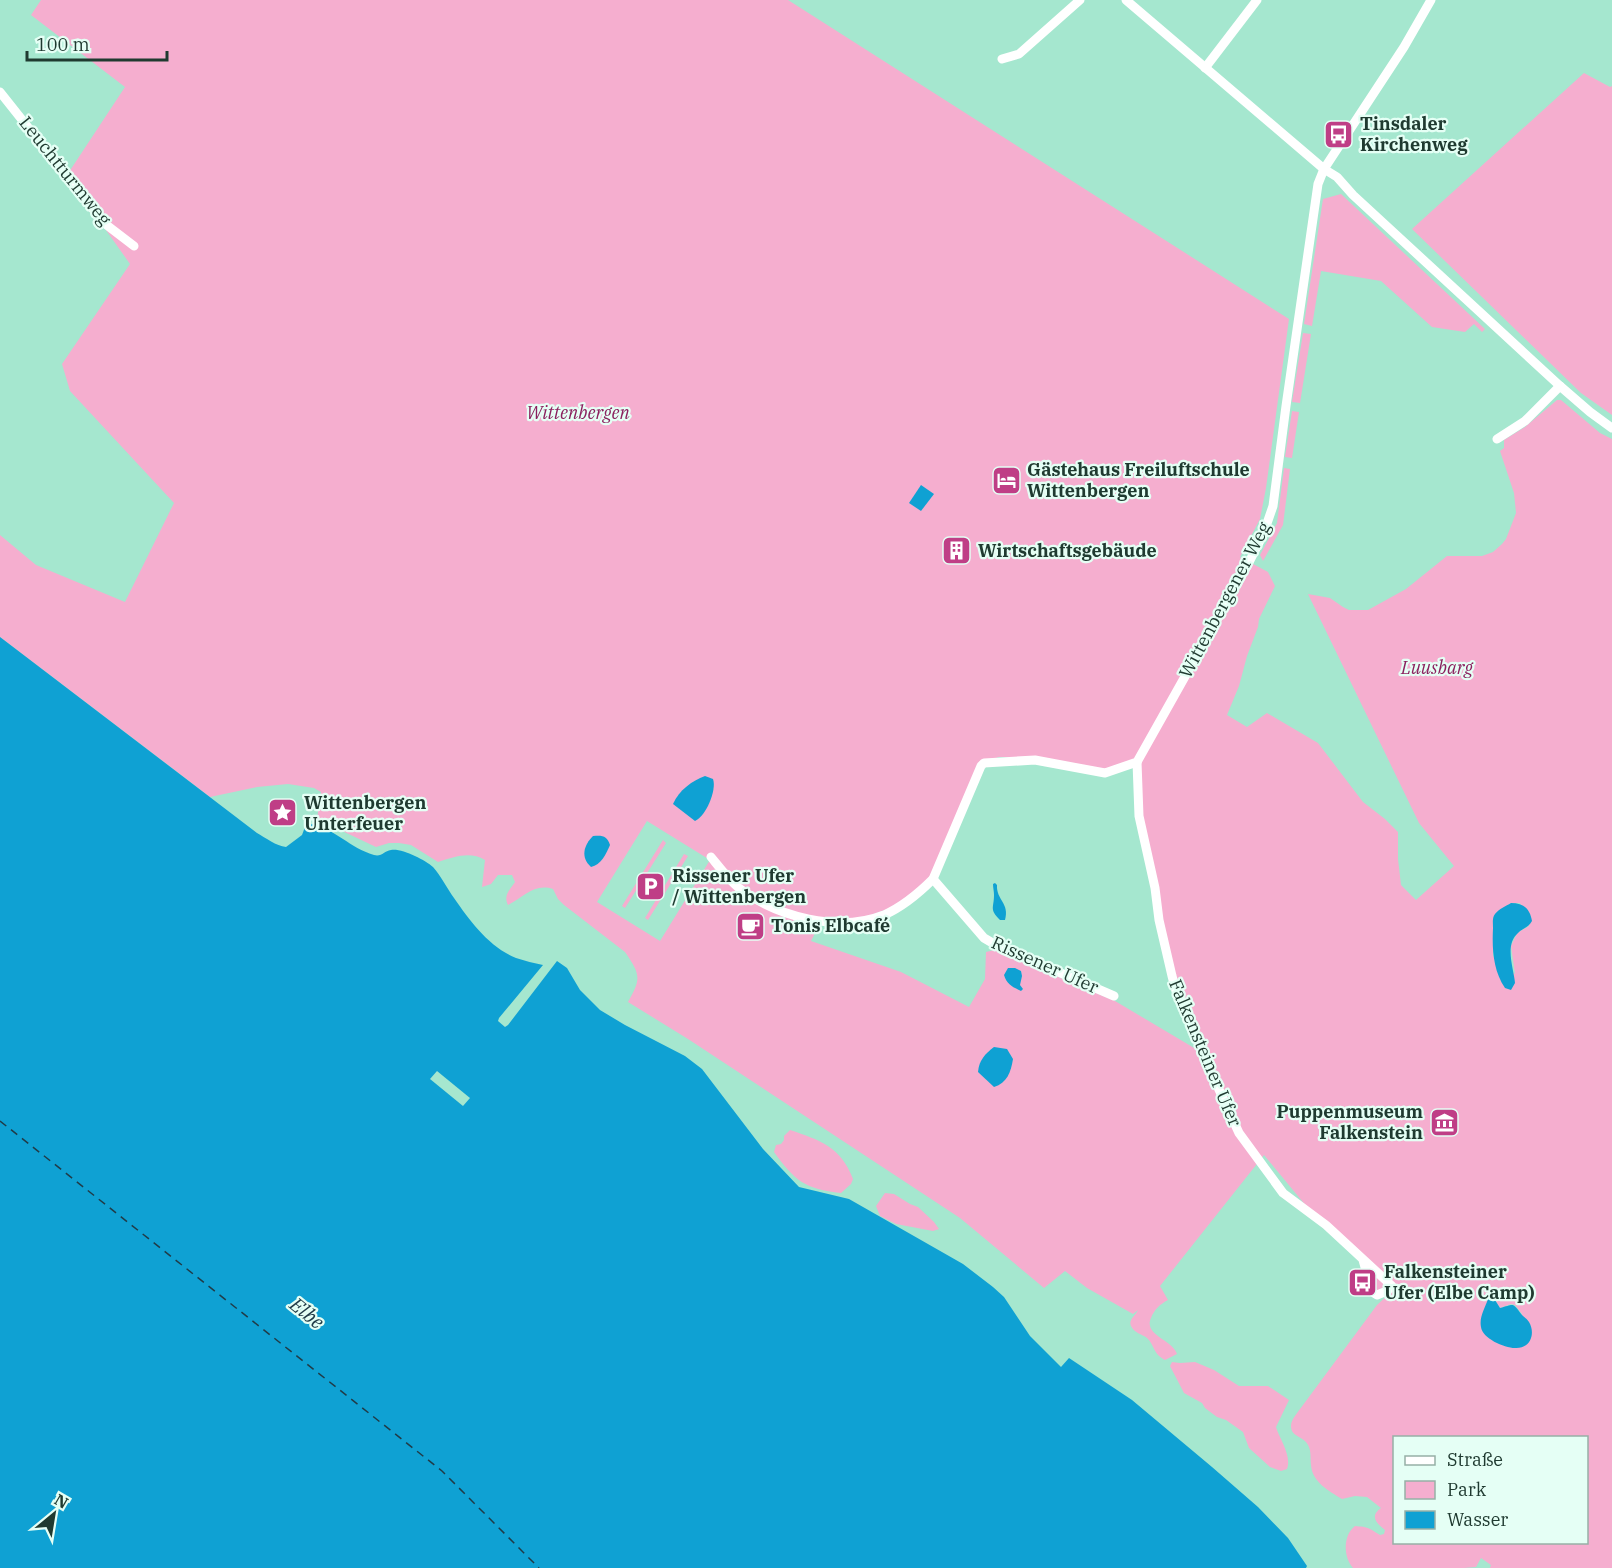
<svg xmlns="http://www.w3.org/2000/svg" width="1612" height="1568" viewBox="0 0 1612 1568" font-family="'IBM Plex Serif',serif">
<style>
.green{fill:#f5aecf;fill-rule:evenodd}
.water{fill:#0fa1d3}
.pier{fill:#a5e7cf}
.lines{fill:none;stroke-linecap:round;stroke-linejoin:round}
.ferry{stroke:#213b47;stroke-width:1.5;stroke-dasharray:8 6;stroke-linecap:butt}
.minor{stroke:#fff;stroke-width:9}
.labels{text-anchor:middle;stroke-width:4.5;stroke-linejoin:round;paint-order:stroke}
.poi-label{font-size:18px;font-weight:bold;fill:#1f3a30;stroke:#e5fff5;text-anchor:start}
.street-label{font-size:18px;fill:#1f3a30;stroke:#e5fff5}
.park-label{font-size:18px;font-style:italic;fill:#8b205e;stroke:#e5fff5}
.water-label{font-size:20px;font-style:italic;fill:#213b47;stroke:#e5fff5}
</style>
<rect width="100%" height="100%" fill="#a5e7cf"/>
<g class="green">
<path d="M41 0H788L1289 319 1266 488 1260 519 1240 557 1268 572 1275 586 1259 619 1258 627 1247 656 1239 686 1227 715 1247 727 1267 713 1318 743 1363 802 1385 819 1398 832V859L1401 885 1416 900 1454 866 1419 823 1308 594 1330 598 1343 607 1349 610H1368L1406 589 1447 556H1482L1493 552 1502 544 1506 539 1516 513 1514 493 1500 451 1504 448V440L1525 427 1557 400H1561L1600 433 1612 439V1568H1490L1491 1565 1481 1558 1476 1567 1464 1568H1353C1343 1557 1343 1535 1355 1526 1368 1527 1369 1528 1380 1535L1384 1534 1385 1530C1377 1524 1369 1516 1381 1508L1367 1497 1355 1496 1342 1499C1329 1491 1312 1482 1311 1465 1310 1457 1312 1449 1306 1442 1301 1436 1291 1436 1291 1426 1291 1419 1299 1411 1303 1405L1377 1305 1390 1293 1384 1287 1377 1291 1374 1290 1370 1272 1307 1207 1264 1155 1160 1286 1168 1300C1160 1304 1154 1310 1151 1318 1143 1335 1173 1340 1177 1354L1165 1360C1153 1354 1154 1344 1147 1338 1142 1334 1134 1333 1131 1326 1128 1320 1136 1315 1138 1310L1133 1314 1087 1288 1065 1271 1044 1288 960 1218 688 1039 628 1002C641 979 641 975 625 952L564 905 558 899 553 889C534 883 524 897 508 905 503 895 510 890 515 882L512 875H498L491 884 482 887 485 860C470 851 454 857 438 862L411 845 399 843H389L376 847 317 819 321 792 314 788 288 784 257 787 210 797 0 637V535L36 565 125 602 174 503 70 391 62 364 130 264 67 175 125 87 31 15ZM999 757H1036L1105 771 1139 761 1141 818 1174 983 1206 1055 1115 1001 994 950 986 952 985 979 969 1007 901 972 811 941 822 919H860L896 906 929 881 981 763ZM647 821 710 860 660 941 597 902ZM1511 903H1520L1529 926 1517 933 1511 946 1515 974 1493 956V918ZM1495 1300 1500 1308 1511 1304 1515 1305 1522 1314 1515 1348 1498 1343ZM1394 1438H1586V1542L1450 1543 1453 1544 1444 1542H1394Z"/>
<path d="M1584 73 1610 87 1612 86V415L1581 393 1412 229Z"/>
<path d="M1341 194 1485 329 1482 332 1474 324 1465 332 1432 327 1381 281 1321 271 1312 326 1304 324 1323 199Z"/>
<path d="M1303 333 1311 334 1300 403 1292 402Z"/>
<path d="M1292 411 1299 412 1292 458 1285 457Z"/>
<path d="M1284 468 1290 469 1283 525 1263 561 1260 555 1277 523Z"/>
<path d="M663 840 666 843 625 908 622 906Z"/>
<path d="M684 854 688 856 648 920 645 918Z"/>
<path d="M790 1130C820 1140 841 1147 853 1179L851 1184 841 1193C805 1189 795 1181 774 1152L776 1145 781 1144 784 1140V1136Z"/>
<path d="M885 1193 894 1194 910 1204 918 1207 934 1222 939 1229 933 1231 896 1224 880 1216 876 1206Z"/>
<path d="M1172 1362 1180 1363 1195 1362 1214 1370 1239 1386H1268L1289 1400 1276 1427C1280 1440 1292 1456 1287 1469L1281 1471 1270 1467 1249 1448 1243 1432 1226 1420 1217 1417 1205 1408 1202 1403 1184 1393 1170 1366Z"/>
</g>
<g class="water">
<path d="M921 485 934 494 921 511 909 503Z"/>
<path d="M0 637 257 833C266 838 276 846 286 847L302 835 305 827 312 824C335 829 350 848 374 855 382 857 384 851 391 850 402 848 425 860 433 867 441 876 447 888 454 898 470 921 489 947 516 958 525 961 534 963 543 965L499 1018 498 1021 505 1027 508 1025 557 961 567 968 580 990 600 1010 625 1025 685 1056 702 1069 763 1149 799 1187 849 1199 963 1264 993 1287 1004 1297 1030 1336 1061 1367 1069 1358 1132 1400 1212 1467 1258 1507 1288 1538 1307 1566 1306 1568H0Z"/>
<path d="M705 776 713 779C717 790 706 816 695 821L673 804C679 790 692 781 705 776Z"/>
<path d="M593 836C603 835 607 836 610 845 606 854 601 865 591 867 580 857 584 845 593 836Z"/>
<path d="M995 883 997 885C996 900 1010 903 1005 920H1000C989 909 994 908 994 895 994 891 993 888 993 884Z"/>
<path d="M1511 903C1524 903 1530 909 1532 921 1528 928 1523 928 1518 933 1504 945 1514 969 1515 983L1511 990 1505 988C1493 970 1492 949 1493 928 1493 923 1492 918 1495 914 1499 909 1506 906 1511 903Z"/>
<path d="M1008 968H1015L1021 971 1022 976 1020 985 1023 989 1021 991C1013 987 1007 985 1004 975Z"/>
<path d="M994 1047 1007 1049 1013 1059C1011 1072 1007 1083 994 1087L978 1072C979 1060 985 1054 994 1047Z"/>
<path d="M1491 1298 1495 1300 1500 1308C1515 1304 1512 1302 1522 1315 1524 1317 1527 1319 1529 1322 1536 1334 1530 1349 1515 1348 1504 1348 1482 1338 1481 1327 1479 1317 1485 1308 1488 1299Z"/>
</g>
<path class="pier" d="M437 1071 470 1098 463 1106 430 1079Z"/>
<g class="lines">
<path class="ferry" d="M0 1121 442 1471 539 1568"/>
<g class="minor">
<path d="M1126 0 1324 169 1337 177 1353 195 1560 386 1590 412 1612 428"/>
<path d="M1002 59 1019 54 1080 0"/>
<path d="M1205 68 1257 0"/>
<path d="M0 92 104 223 134 246"/>
<path d="M1497 439 1525 421 1560 386"/>
<path d="M1137 762 1139 816 1155 888 1159 920 1172 976 1176 991 1210 1070 1239 1133 1283 1193 1326 1225 1392 1286 1387 1291 1377 1295 1372 1292 1363 1260"/>
<path d="M711 857C720 868 728 879 739 888 777 917 839 933 884 915 902 907 919 893 933 879L981 766 984 763 1035 760 1105 773 1137 762 1246 568 1263 535 1273 506 1286 406 1318 184 1324 169 1404 47 1431 0"/>
<path d="M933 879 984 938 996 945 1114 996"/>
</g>
</g>
<defs>
<symbol id="bus-square" viewBox="-11 -11 22 22"><rect x="-9" y="-9" width="18" height="18" rx="4" fill="#bf3e86" stroke="#e5fff5"/><path d="M-5-6H5V4H4V6H2V4H-2V6H-4V4H-5ZM-3.5-4V0h7V-4ZM-3.5 1.2v1.5H-2V1.2ZM2 1.2v1.5H3.5V1.2Z" fill="#fff"/></symbol>
<symbol id="hotel-square" viewBox="-11 -11 22 22"><rect x="-9" y="-9" width="18" height="18" rx="4" fill="#bf3e86" stroke="#e5fff5"/><path d="M-6-4.5h1.5V1H6V5H4.5V3h-9V5H-6ZM-4 0a1.8 1.8 0 1 1 3.6 0ZM.5 0V-2.5h3Q6-2.5 6 0Z" fill="#fff"/></symbol>
<symbol id="building-square" viewBox="-11 -11 22 22"><rect x="-9" y="-9" width="18" height="18" rx="4" fill="#bf3e86" stroke="#e5fff5"/><path d="M-4-6H4V6H1V3H-1V6H-4ZM-2.5-4.3h1.7v1.8h-1.7ZM.8-4.3h1.7v1.8H.8ZM-2.5-1h1.7V.8h-1.7ZM.8-1h1.7V.8H.8Z" fill="#fff"/></symbol>
<symbol id="sight-square" viewBox="-11 -11 22 22"><rect x="-9" y="-9" width="18" height="18" rx="4" fill="#bf3e86" stroke="#e5fff5"/><path d="M0-6L1.8-2.2L6-1.7L2.9 1.2L3.7 5.4L0 3.3L-3.7 5.4L-2.9 1.2L-6-1.7L-1.8-2.2Z" fill="#fff"/></symbol>
<symbol id="parking-square" viewBox="-11 -11 22 22"><rect x="-9" y="-9" width="18" height="18" rx="4" fill="#bf3e86" stroke="#e5fff5"/><path d="M-3.5-5.5H1a3.5 3.5 0 0 1 0 7H-1V5.5H-3.5ZM-1-3.4V-.6H.8a1.4 1.4 0 0 0 0-2.8Z" fill="#fff"/></symbol>
<symbol id="cafe-square" viewBox="-11 -11 22 22"><rect x="-9" y="-9" width="18" height="18" rx="4" fill="#bf3e86" stroke="#e5fff5"/><path d="M-5.5-4.5H6V0H3Q3 3.5 0 3.5H-2.5Q-5.5 3.5-5.5 0ZM3-3.2v2h1.7v-2ZM-6 4.5H4V6H-6Z" fill="#fff"/></symbol>
<symbol id="museum-square" viewBox="-11 -11 22 22"><rect x="-9" y="-9" width="18" height="18" rx="4" fill="#bf3e86" stroke="#e5fff5"/><path d="M0-6L6-3V-2H-6V-3ZM-5-1h2V3h-2ZM-1-1h2V3h-2ZM3-1h2V3H3ZM-6 4H6V6H-6Z" fill="#fff"/></symbol>
</defs>
<g fill-rule="evenodd">
<use href="#bus-square" x="1322" y="118" width="33" height="33"/>
<use href="#hotel-square" x="990" y="464" width="33" height="33"/>
<use href="#building-square" x="940" y="534" width="33" height="33"/>
<use href="#sight-square" x="266" y="796" width="33" height="33"/>
<use href="#parking-square" x="634" y="870" width="33" height="33"/>
<use href="#cafe-square" x="734" y="910" width="33" height="33"/>
<use href="#museum-square" x="1428" y="1106" width="33" height="33"/>
<use href="#bus-square" x="1346" y="1266" width="33" height="33"/>
</g>
<g class="labels">
<g class="poi-label">
<text x="1360" y="130">Tinsdaler<tspan x="1360" dy="21">Kirchenweg</tspan></text>
<text x="1027" y="476">Gästehaus Freiluftschule<tspan x="1027" dy="21">Wittenbergen</tspan></text>
<text x="978" y="557">Wirtschaftsgebäude</text>
<text x="304" y="809">Wittenbergen<tspan x="304" dy="21">Unterfeuer</tspan></text>
<text x="672" y="882">Rissener Ufer<tspan x="672" dy="21">/ Wittenbergen</tspan></text>
<text x="771" y="932">Tonis Elbcafé</text>
<text x="1423" y="1118" text-anchor="end">Puppenmuseum<tspan x="1423" dy="21">Falkenstein</tspan></text>
<text x="1384" y="1278">Falkensteiner<tspan x="1384" dy="21">Ufer (Elbe Camp)</tspan></text>
</g>
<g class="street-label">
<text transform="translate(65 171) rotate(51)" y="6">Leuchtturmweg</text>
<text transform="translate(1225 600) rotate(-62)" y="6">Wittenbergener Weg</text>
<text transform="translate(1045 965) rotate(24)" y="6">Rissener Ufer</text>
<text transform="translate(1205 1053) rotate(67)" y="6">Falkensteiner Ufer</text>
</g>
<g class="park-label">
<text x="578" y="419">Wittenbergen</text>
<text x="1437" y="674">Luusbarg</text>
</g>
<g class="water-label">
<text transform="translate(307 1313) rotate(39)" y="7">Elbe</text>
</g>
</g>
<rect x="1393" y="1436" width="195" height="108" fill="#e5fff5" stroke="#96b0a6" stroke-width="1.5"/>
<rect x="1405" y="1456" width="30" height="9" fill="#ffffff" stroke="#96b0a6" stroke-width="1.5"/>
<text x="1447" y="1466" font-size="18" fill="#1f3a30">Straße</text>
<rect x="1405" y="1481" width="30" height="18" fill="#f5aecf" stroke="#96b0a6" stroke-width="1.5"/>
<text x="1447" y="1496" font-size="18" fill="#1f3a30">Park</text>
<rect x="1405" y="1511" width="30" height="18" fill="#0fa1d3" stroke="#96b0a6" stroke-width="1.5"/>
<text x="1447" y="1526" font-size="18" fill="#1f3a30">Wasser</text>
<g transform="translate(54 1514) rotate(30)" stroke="#e5fff5" stroke-width="4.5" paint-order="stroke">
<path d="M0-4.5L10 22L0 15L-10 22Z" fill="#1f3a30"/>
<text y="-9" font-size="16" font-weight="bold" text-anchor="middle" fill="#1f3a30">N</text>
</g>
<path d="M27 51v9h140v-9" fill="none" stroke="#1f3a30" stroke-width="3"/>
<text x="36" y="51" font-size="18" fill="#1f3a30" stroke="#e5fff5" stroke-width="4.5" paint-order="stroke">100 m</text>
</svg>
